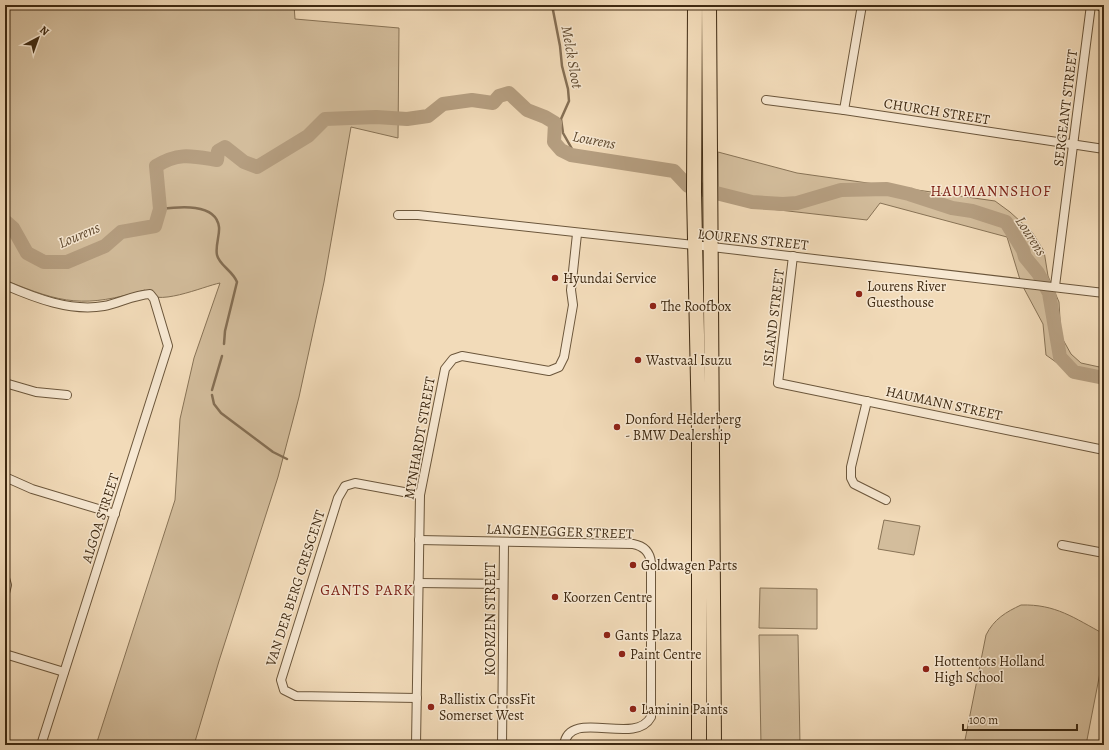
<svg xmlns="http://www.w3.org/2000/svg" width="1109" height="750" viewBox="0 0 1109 750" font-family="Alegreya,serif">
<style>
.green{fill:#d3bd9c;stroke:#887356}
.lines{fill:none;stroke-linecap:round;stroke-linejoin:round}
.stream{stroke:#856f54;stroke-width:2.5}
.river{stroke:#b59e80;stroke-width:14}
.street-casing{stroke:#6b563b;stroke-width:10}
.secondary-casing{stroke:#3e2911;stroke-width:13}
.highway-casing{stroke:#3e2911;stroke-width:16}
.street{stroke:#f7e8d2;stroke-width:8}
.secondary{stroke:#f7e8d2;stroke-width:11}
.highway{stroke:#f2dbb9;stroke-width:14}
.poi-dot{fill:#8f2418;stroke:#f7e8d2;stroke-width:1.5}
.labels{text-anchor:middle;stroke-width:3;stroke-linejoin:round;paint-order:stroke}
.street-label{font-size:14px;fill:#3e2911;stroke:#f7e8d2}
.poi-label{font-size:14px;fill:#3e2911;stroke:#f7e8d2;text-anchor:start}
.water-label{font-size:15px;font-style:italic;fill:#624c32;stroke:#f7e8d2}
.neighbourhood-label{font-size:15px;letter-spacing:1px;fill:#7a1f14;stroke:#f7e8d2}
</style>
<rect width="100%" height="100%" fill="#f2dbb9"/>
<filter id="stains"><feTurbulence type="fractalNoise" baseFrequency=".005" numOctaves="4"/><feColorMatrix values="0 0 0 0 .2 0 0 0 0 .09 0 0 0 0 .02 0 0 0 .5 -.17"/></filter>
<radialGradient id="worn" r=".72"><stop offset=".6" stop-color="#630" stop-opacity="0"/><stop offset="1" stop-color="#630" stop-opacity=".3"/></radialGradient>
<g class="green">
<path d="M5 5H294L295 19 399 28 398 138 351 127 324 282 299 397 278 477 219 661 194 745H96L175 500 180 419 194 358 220 283C204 286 153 309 145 290 84 308 63 304 5 280Z"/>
<path d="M718 152 797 173 995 201 1010 212 1032 232 1044 251 1048 276 1059 302 1061 336 1071 354 1081 363 1104 368V383L1077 377 1046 355 1043 324 1021 283 1007 237 880 203 867 220 744 206 743 203 718 199Z"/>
<path d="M884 520 920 526 914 555 878 549Z"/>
<path d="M760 588 817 589V629L759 628Z"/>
<path d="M1021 605C1056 604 1074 618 1104 634V652L1086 745H964L986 635C994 619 1006 612 1021 605Z"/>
<path d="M759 635H798L800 745H761Z"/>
</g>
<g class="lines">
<g class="stream">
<path d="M552 5 560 46 562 66 568 89 569 101 561 119 563 133 576 156"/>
<path d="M160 209C177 207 216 202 219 227 220 235 215 246 217 255 219 265 233 271 237 282L225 331 224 344"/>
<path d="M212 390 222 356"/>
<path d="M212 395 214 404 221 413 273 452 287 459"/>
</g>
<path class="river" d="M5 221 13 228 27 253 44 262H67L105 246 121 232 155 226 160 209 156 166C179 152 192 156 217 160L218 151 225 147 244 162 257 167 308 136 325 119 376 117 407 119 428 116 443 104 472 100 493 103 499 96 509 93 527 110 545 117 555 123 554 142 561 150 571 155 674 171 688 186 752 202 783 204 797 203 841 190 887 189 909 194 952 208 972 211 1006 222 1023 250 1025 257 1038 273 1049 293 1060 357 1074 372 1104 378"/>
<defs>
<g id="street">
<path d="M766 100 844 110 1104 149"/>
<path d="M844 110 862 5"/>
<path d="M398 215H418L712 247 1104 293"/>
<path d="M793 256 778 383 1104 450"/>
<path d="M5 285C35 298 71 312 104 306 119 303 134 295 150 294L154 299 168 346 41 745"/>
<path d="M1055 286 1091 5"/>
<path d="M5 383 36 392 67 395"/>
<path d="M867 401 851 467V478L854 484 886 500"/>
<path d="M5 477 32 489 115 514"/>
<path d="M419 540 633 544C644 546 650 552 651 563V717C635 747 569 707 564 745"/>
<path d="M1062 545 1104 553"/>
<path d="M5 578 7 585 5 593"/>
<path d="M418 583 503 584"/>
<path d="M5 654 64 672"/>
<path d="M417 698 296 696 284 690 281 680 338 498 345 486 355 483 420 495"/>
<path d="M416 745 420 495 445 369 453 359 462 356 549 371 559 367 564 357 573 305 571 290 577 234"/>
<path d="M502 745 504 542"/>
</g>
<path id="secondary" d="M1101 5H1104"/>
<g id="highway">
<path d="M695 5 694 192 699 430V745"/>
<path d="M709 5 714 745"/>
</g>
</defs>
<use href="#street" class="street-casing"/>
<use href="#secondary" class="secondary-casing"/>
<use href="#highway" class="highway-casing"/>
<use href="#street" class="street"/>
<use href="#secondary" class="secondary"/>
<use href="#highway" class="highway"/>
</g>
<g class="poi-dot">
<circle cx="555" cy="278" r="4"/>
<circle cx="859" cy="294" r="4"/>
<circle cx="653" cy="306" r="4"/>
<circle cx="638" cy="360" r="4"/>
<circle cx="617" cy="427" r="4"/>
<circle cx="633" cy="565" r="4"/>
<circle cx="555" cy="597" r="4"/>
<circle cx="607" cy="635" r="4"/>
<circle cx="622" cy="654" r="4"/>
<circle cx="926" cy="669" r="4"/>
<circle cx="431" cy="707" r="4"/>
<circle cx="633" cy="709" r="4"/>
</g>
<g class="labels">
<g class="street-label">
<text transform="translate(1065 108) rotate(-83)" y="5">SERGEANT STREET</text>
<text transform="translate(937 111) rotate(9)" y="5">CHURCH STREET</text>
<text transform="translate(753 239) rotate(6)" y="5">LOURENS STREET</text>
<text transform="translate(773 318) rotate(-83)" y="5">ISLAND STREET</text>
<text transform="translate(944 403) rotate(12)" y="5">HAUMANN STREET</text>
<text transform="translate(419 438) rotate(-80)" y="5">MYNHARDT STREET</text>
<text transform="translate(100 518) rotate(-72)" y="5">ALGOA STREET</text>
<text transform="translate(560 531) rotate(2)" y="5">LANGENEGGER STREET</text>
<text transform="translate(295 588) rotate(-72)" y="5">VAN DER BERG CRESCENT</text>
<text transform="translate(490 619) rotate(-90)" y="5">KOORZEN STREET</text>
</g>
<g class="poi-label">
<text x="563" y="283">Hyundai Service</text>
<text x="867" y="291">Lourens River<tspan x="867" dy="16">Guesthouse</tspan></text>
<text x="661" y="311">The Roofbox</text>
<text x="646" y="365">Wastvaal Isuzu</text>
<text x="625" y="424">Donford Helderberg<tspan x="625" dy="16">- BMW Dealership</tspan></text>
<text x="641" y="570">Goldwagen Parts</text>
<text x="563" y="602">Koorzen Centre</text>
<text x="615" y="640">Gants Plaza</text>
<text x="630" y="659">Paint Centre</text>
<text x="934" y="666">Hottentots Holland<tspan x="934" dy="16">High School</tspan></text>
<text x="439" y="704">Ballistix CrossFit<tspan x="439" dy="16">Somerset West</tspan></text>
<text x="641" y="714">Laminin Paints</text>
</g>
<g class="water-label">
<text transform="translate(572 57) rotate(80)" y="5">Melck Sloot</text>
<text transform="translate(594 140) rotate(11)" y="5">Lourens</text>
<text transform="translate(79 235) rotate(-23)" y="5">Lourens</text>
<text transform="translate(1031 236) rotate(57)" y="5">Lourens</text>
</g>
<g class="neighbourhood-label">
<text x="991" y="196">HAUMANNSHOF</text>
<text x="367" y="595">GANTS PARK</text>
</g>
</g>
<rect width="1109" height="750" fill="none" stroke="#f2dbb9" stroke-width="20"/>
<rect x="6" y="6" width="1097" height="738" fill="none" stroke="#3e2911" stroke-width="2"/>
<rect x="10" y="10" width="1089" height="730" fill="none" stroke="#3e2911"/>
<g transform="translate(38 38) rotate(41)" stroke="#f7e8d2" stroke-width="3" paint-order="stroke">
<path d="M0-3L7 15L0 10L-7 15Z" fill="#3e2911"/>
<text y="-6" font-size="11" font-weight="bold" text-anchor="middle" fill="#3e2911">N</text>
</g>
<path d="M963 724v6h114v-6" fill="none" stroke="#3e2911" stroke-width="2"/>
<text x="969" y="724" font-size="12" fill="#3e2911" stroke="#f7e8d2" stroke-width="3" paint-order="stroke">100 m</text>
<rect width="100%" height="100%" filter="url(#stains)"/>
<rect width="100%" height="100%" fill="url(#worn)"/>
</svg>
